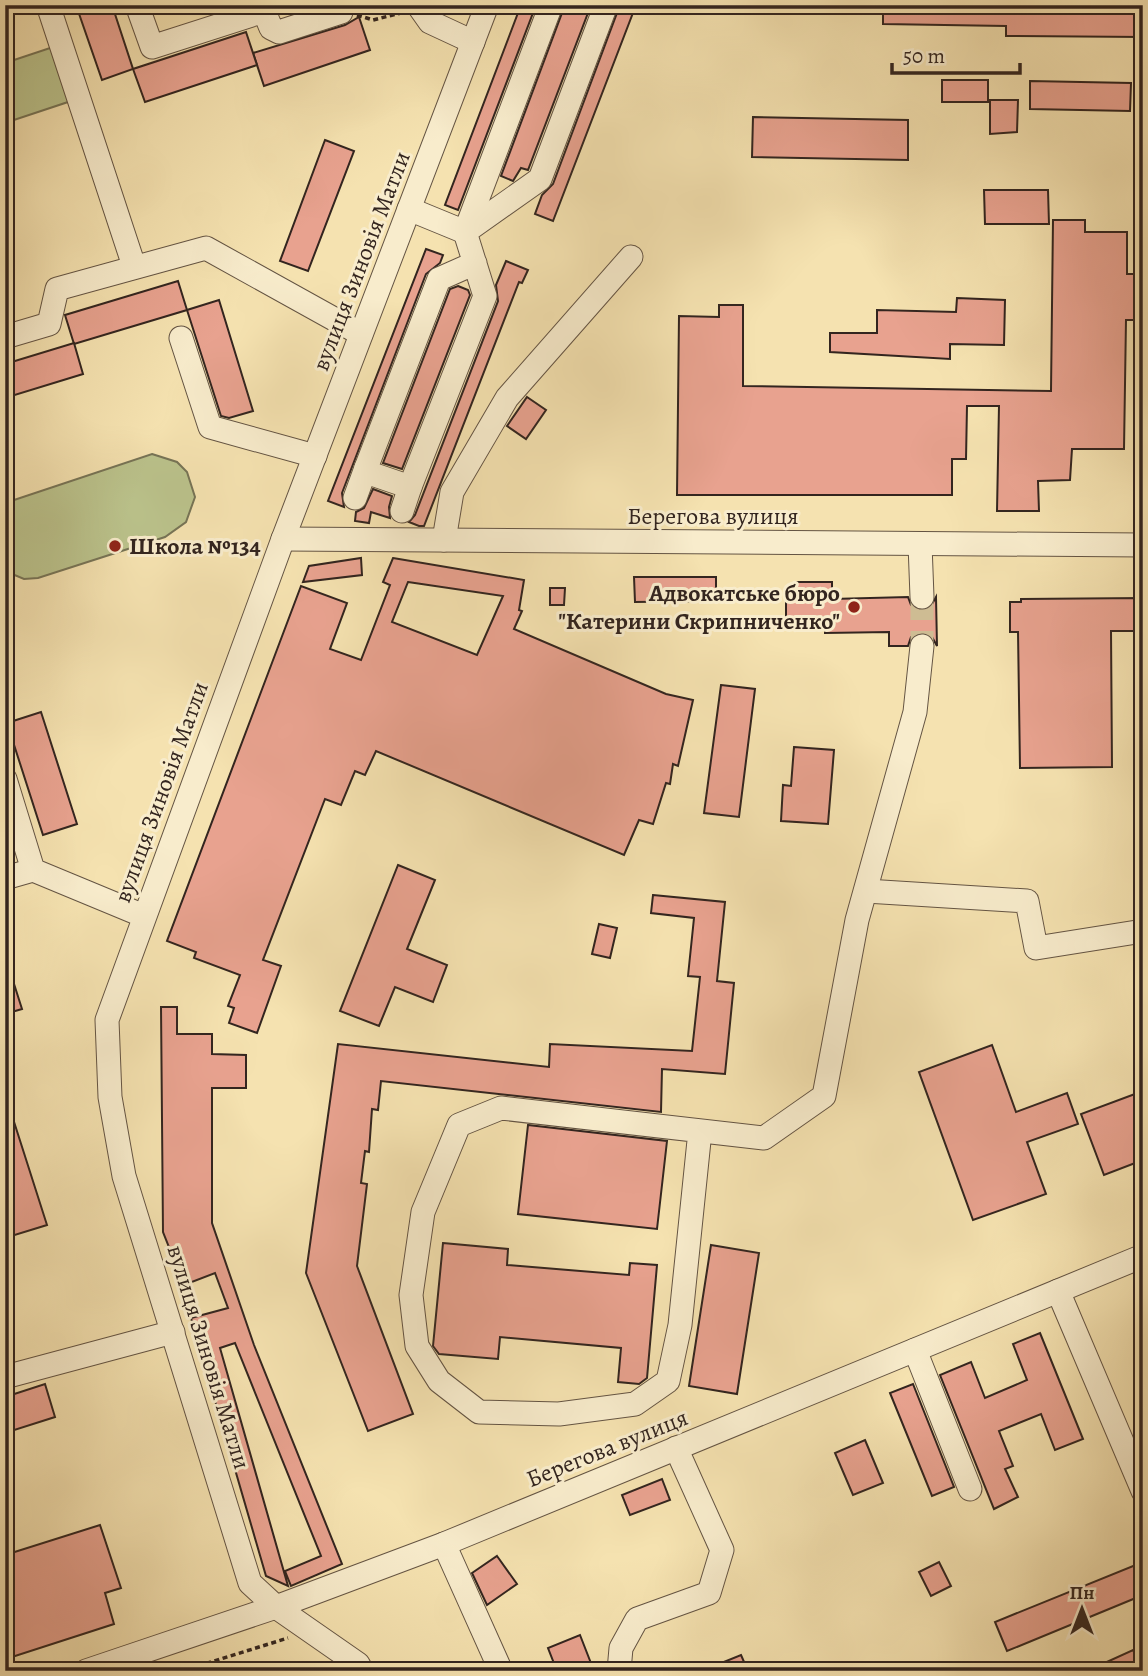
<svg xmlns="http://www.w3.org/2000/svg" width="1148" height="1676" viewBox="0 0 1148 1676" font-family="Alegreya,serif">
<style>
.green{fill:#bbc38c;stroke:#777456;stroke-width:2}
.building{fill:#e8a28f;stroke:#33251f;stroke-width:2;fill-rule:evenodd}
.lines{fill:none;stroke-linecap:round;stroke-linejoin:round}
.minor-tunnel{stroke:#cebc93;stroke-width:23;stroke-dasharray:23 11;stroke-linecap:butt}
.minor-casing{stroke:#645443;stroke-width:25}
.path{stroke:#33251f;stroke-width:3.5;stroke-dasharray:5 3.5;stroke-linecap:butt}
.minor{stroke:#f8eccc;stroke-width:23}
.poi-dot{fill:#8f2418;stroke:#f8eccc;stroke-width:2.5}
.labels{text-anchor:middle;stroke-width:6;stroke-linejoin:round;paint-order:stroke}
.street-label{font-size:24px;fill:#33251f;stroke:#f8eccc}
.poi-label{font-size:24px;font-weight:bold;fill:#33251f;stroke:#f8eccc;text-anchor:start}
</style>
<rect width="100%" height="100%" fill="#f5e2b0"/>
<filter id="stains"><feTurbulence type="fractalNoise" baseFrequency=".00286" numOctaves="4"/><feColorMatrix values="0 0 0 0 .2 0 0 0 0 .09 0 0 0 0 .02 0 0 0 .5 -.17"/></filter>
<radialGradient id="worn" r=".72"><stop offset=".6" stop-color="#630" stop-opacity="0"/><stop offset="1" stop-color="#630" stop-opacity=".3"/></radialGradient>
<g class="green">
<path d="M53 47 71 101 11 121 5 103V63Z"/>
<path d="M152 454 177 462 187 472 195 497 186 522 165 537 38 578 24 579 5 571V503Z"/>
</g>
<g class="building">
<path d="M76 5H112L133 69 102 80Z"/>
<path d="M521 5H536L458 210 445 205Z"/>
<path d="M565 5H591L528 170 521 168 513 181 501 176Z"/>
<path d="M620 5H636L553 221 535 214 542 195 553 184Z"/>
<path d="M883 5H1143V37L1006 36V26L883 24Z"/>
<path d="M359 17 370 50 264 86 253 53 345 25Z"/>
<path d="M246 32 257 65 145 102 133 69Z"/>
<rect x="942" y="80" width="46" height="22"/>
<path d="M1030 81 1131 83 1130 111 1030 109Z"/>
<path d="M990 100H1018L1017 132 990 134Z"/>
<path d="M753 117 908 120V160L752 157Z"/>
<path d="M325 140 354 151 308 271 280 261Z"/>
<path d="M984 190H1048L1049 224H985Z"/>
<path d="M1053 220H1085V232H1127V274H1142L1141 320H1126L1124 449H1072L1070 480 1038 481 1039 511H997L999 406H967L966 459H952V495H677L679 316 719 317V305H743V386L1051 391Z"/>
<path d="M426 249 443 255 440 263 426 274 342 493 344 507 328 501Z"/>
<path d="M506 261 528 270 522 283 519 282 424 526H419L409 522 415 515 498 301 496 285Z"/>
<path d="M178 281 187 310 74 344 65 315Z"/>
<path d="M458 286 468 290 470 295 402 469 383 463 450 289Z"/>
<path d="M957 298 1005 300 1004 345 950 344V359L830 352V333H877V310L956 312Z"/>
<path d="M219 300 253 411 229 418 221 416 187 310Z"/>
<path d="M74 343 83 374 5 398V364Z"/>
<path d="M527 397 546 410 526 439 507 426Z"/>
<path d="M373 489 392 496 389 507 390 518 371 512 369 523 355 521 356 512 364 508Z"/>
<path d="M361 558 362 575 303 582 309 566Z"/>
<path d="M393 558 524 580 519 610 522 611 514 629 666 694 693 700 678 766 673 764 670 784 666 783 653 824 639 820 624 855 376 751 365 775 355 771 341 805 325 799 263 960 281 966 257 1033 229 1023 234 1008 228 1006 240 975 194 958 196 952 167 941 301 586 347 603 330 649 361 660 390 585 383 582ZM408 582 503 596 477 655 392 622Z"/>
<path d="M634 577H716V601L635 602Z"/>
<path d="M796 582H832V599L908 597 911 605 922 611 930 608 936 597 937 646 931 635 924 632 911 637 908 646H889V632L825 633V617H786V593H796Z"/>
<path d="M550 588H565L564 605H550Z"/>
<path d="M1143 598V631H1111L1112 767 1020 768 1018 632H1010V602H1021V599Z"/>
<path d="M721 685 755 689 739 817 704 813Z"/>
<path d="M41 712 77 824 43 835 7 723Z"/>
<path d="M794 747 834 750 828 824 781 821 783 785 791 786Z"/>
<path d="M398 865 435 880 407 949 447 965 433 1002 395 987 379 1026 340 1011Z"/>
<path d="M653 895 725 902 717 981 734 983 725 1074 662 1069 661 1112 381 1081 378 1110 372 1109 369 1152 365 1151 361 1183 367 1184 357 1266 413 1414 368 1431 306 1273 338 1044 549 1067 550 1044 692 1051 700 977 688 976 694 918 651 913Z"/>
<path d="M599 924 617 928 610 958 592 954Z"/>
<path d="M8 965 22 1009 5 1014V966Z"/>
<path d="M161 1007H177V1034H212V1054L246 1055V1088H212V1223L254 1345 342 1564 291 1586 285 1571 321 1556 235 1343 220 1348 288 1586 266 1576 191 1318 228 1308 215 1273 184 1285 163 1232Z"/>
<path d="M992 1045 1016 1112 1067 1093 1078 1124 1027 1142 1046 1194 973 1220 919 1072Z"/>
<path d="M1143 1091V1160L1104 1175 1081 1114Z"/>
<path d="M8 1103 47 1225 5 1238V1104Z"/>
<path d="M528 1125 667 1141 657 1229 518 1214Z"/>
<path d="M443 1243 508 1249 507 1265 629 1275 630 1263 657 1265 647 1378 639 1384 618 1382 621 1348 500 1337 498 1359 439 1354 433 1346Z"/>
<path d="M711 1245 759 1253 737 1394 689 1386Z"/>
<path d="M1040 1333 1083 1439 1055 1450 1041 1414 999 1431 1013 1466 1005 1469 1018 1497 994 1509 940 1375 971 1362 985 1398 1027 1380 1013 1344Z"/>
<path d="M45 1384 55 1417 5 1433V1397Z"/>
<path d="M913 1384 954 1487 932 1496 890 1393Z"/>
<path d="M865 1440 883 1483 853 1495 835 1453Z"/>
<path d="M662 1479 670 1500 630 1515 622 1495Z"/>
<path d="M100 1525 121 1588 105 1593 114 1624 12 1657 5 1637V1555Z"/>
<path d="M497 1556 517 1584 487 1605 472 1573Z"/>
<path d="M939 1562 951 1586 931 1596 919 1572Z"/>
<path d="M1143 1562V1595L1007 1651 995 1622Z"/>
<path d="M580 1635 594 1671H557L548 1648Z"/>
<path d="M1133 1650 1143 1671H1087Z"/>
<path d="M741 1655 748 1671H704V1670Z"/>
</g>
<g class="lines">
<path class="minor-tunnel" d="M922 597V646"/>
<defs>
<g id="minor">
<path d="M48 5 134 266"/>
<path d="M137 5 152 47 264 11 271 28 279 32 341 12 339 5"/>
<path d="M418 5 430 22 473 42"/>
<path d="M409 209 465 232 551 5"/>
<path d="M475 263 439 279 366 468 369 473 410 487 485 296 465 232 540 179 606 5"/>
<path d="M5 337 49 324 57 289 206 248 361 334"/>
<path d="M181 338 210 427 315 456"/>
<path d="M355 498 366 468"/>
<path d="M402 511 410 487"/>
<path d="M283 539 1143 545"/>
<path d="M444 540 452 492 507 398 631 257"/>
<path d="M920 544 922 597"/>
<path d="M5 779 33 870 144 916"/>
<path d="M5 878 33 870"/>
<path d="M866 891 1027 901 1036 948 1143 931"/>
<path d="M700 1131 680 1325 668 1381 635 1404 559 1414 479 1412 439 1381 417 1346 411 1295 423 1212 459 1125 501 1108 764 1138 824 1096 857 920 915 712 922 646"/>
<path d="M1058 1291 1143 1491"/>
<path d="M915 1350 970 1489"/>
<path d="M5 1377 173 1332"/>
<path d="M444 1544 501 1671"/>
<path d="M86 1671 276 1607 444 1544 1143 1256"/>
<path d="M362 1671 358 1664 276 1607 250 1583 124 1176 110 1097 107 1020 283 539 487 5"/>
<path d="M619 1671 621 1648 637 1619 709 1593 722 1550 676 1448"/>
</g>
</defs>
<use href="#minor" class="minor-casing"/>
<g class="path">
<path d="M357 15 373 20 401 13"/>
<path d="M182 1671 288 1638"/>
</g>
<use href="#minor" class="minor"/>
</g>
<g class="poi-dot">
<circle cx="115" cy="546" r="7"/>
<circle cx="854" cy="607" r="7"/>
</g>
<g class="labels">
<g class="street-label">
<text transform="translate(361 261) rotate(-69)" y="8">вулиця Зиновія Матли</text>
<text x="713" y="524">Берегова вулиця</text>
<text transform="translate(161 792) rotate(-70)" y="8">вулиця Зиновія Матли</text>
<text transform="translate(209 1357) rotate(73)" y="8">вулиця Зиновія Матли</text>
<text transform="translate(607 1448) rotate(-22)" y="8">Берегова вулиця</text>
</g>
<g class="poi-label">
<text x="129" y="554">Школа №134</text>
<text x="840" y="601" text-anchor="end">Адвокатське бюро<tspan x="840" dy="28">"Катерини Скрипниченко"</tspan></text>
</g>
</g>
<rect width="1148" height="1676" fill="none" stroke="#f5e2b0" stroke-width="28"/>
<rect x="7" y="7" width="1134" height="1662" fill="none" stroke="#33251f" stroke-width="3.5"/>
<rect x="14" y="14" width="1120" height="1648" fill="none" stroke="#33251f" stroke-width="2"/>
<g transform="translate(1082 1609)" stroke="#f8eccc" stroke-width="5" paint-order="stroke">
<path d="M0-5L12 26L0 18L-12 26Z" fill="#33251f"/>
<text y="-10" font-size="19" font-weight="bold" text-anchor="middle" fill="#33251f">Пн</text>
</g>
<path d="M892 63v10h128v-10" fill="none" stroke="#33251f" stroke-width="3.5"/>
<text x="903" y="63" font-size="21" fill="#33251f" stroke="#f8eccc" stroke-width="5" paint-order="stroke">50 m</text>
<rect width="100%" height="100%" filter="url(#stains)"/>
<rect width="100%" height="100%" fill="url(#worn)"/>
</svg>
